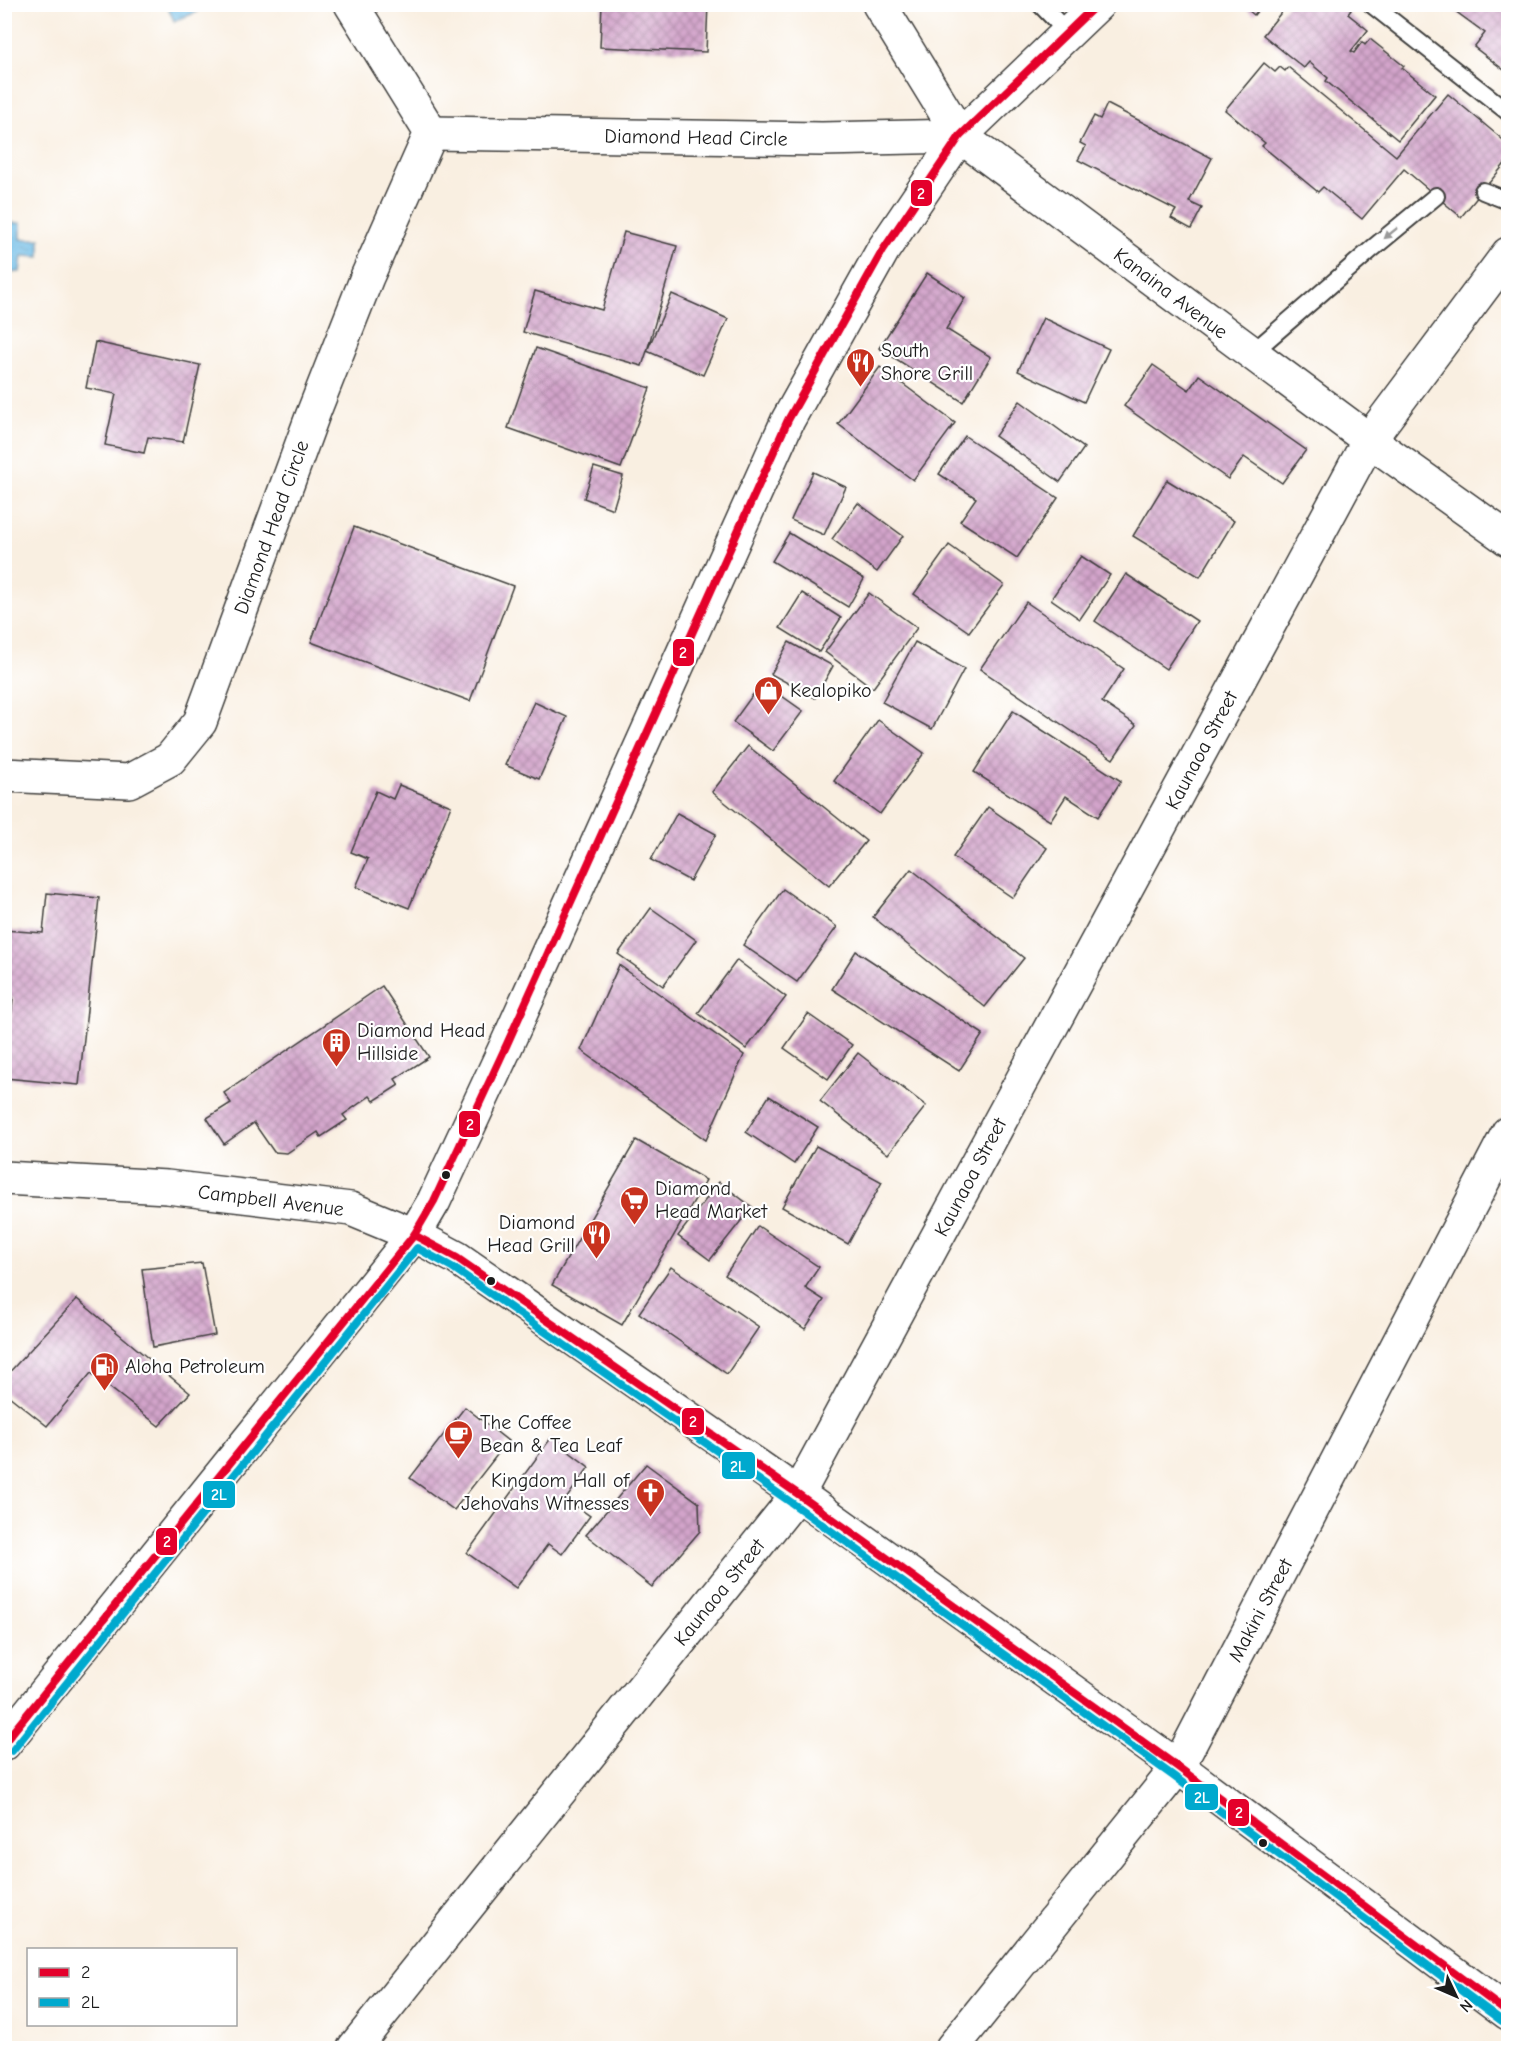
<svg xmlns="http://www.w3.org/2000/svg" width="1513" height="2053" viewBox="0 0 1513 2053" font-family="'Comic Neue',sans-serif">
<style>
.water{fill:url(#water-ripples);stroke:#436b80;stroke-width:1.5}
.building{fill:url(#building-cross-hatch)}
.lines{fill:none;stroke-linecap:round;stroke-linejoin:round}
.service-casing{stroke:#3d3c3a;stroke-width:20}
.minor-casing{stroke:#3d3c3a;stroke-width:36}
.tertiary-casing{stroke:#3d3c3a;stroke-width:36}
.service{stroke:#fff;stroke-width:16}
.minor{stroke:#fff;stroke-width:33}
.tertiary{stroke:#fff;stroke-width:33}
.bus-1-casing{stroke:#fff;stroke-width:12}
.bus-2-casing{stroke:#fff;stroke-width:12}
.bus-1{stroke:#e4002b;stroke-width:8}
.bus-2{stroke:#00a9ce;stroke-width:8}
.oneway{fill:#999}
.bus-dot{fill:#1c1c1c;stroke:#fff;stroke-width:2}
.labels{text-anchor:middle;stroke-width:4.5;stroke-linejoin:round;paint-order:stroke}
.street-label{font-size:20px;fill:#1c1c1c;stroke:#fff}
.poi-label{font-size:20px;fill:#1c1c1c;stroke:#fff;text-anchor:start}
.line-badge{stroke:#fff;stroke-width:2}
.badge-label{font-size:16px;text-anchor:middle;font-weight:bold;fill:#fff}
</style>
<defs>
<pattern id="water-ripples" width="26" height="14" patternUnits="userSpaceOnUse" patternTransform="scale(1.5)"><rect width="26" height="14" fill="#6abae5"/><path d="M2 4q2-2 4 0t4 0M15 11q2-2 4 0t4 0" fill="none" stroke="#5b9fc4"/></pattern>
<pattern id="building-cross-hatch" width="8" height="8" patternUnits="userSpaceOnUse" patternTransform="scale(1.5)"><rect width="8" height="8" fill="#d3a4cb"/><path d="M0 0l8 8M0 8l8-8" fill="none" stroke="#aa85a4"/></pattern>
</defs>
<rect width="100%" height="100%" fill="#fff"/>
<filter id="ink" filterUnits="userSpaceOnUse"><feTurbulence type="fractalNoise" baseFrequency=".0167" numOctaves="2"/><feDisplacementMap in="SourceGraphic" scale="12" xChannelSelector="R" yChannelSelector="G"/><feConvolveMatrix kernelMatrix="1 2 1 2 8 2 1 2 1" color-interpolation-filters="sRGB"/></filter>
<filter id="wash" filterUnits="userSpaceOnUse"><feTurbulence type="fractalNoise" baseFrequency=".008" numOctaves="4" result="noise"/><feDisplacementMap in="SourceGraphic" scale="24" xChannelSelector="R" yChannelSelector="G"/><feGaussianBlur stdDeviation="1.35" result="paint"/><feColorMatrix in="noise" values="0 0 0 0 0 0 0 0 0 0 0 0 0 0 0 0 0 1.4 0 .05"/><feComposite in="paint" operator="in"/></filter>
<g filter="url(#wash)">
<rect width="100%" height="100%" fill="#f9efe1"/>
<g class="water">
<path d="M167 5H194L197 12 174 21Z"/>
<path d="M4 223H21V239H40V257L22 256 20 272 5 273Z"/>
</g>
<g id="blocks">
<g class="building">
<path d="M602 4H708L706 52 600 47Z"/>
<path d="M1241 4H1263L1254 15Z"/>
<path d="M1288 4H1345L1351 10 1348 14 1368 30 1351 51 1354 53 1362 42 1365 45 1370 39 1404 66 1402 68 1435 95 1398 140 1326 81 1328 78 1309 62 1304 68 1263 35Z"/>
<path d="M1453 4H1508V73L1474 47 1485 33 1451 8Z"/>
<path d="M1264 63 1275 72 1280 67 1285 71 1288 67 1396 156 1448 94 1508 144V160L1461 217 1404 169 1362 219 1323 187 1318 192 1262 146 1265 143 1225 110Z"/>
<path d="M1107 104 1212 158 1189 202 1202 208 1191 229 1171 218 1176 210 1078 160 1086 146 1080 143 1094 116 1100 119Z"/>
<path d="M624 232 677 246 647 351 672 294 728 319 703 375 647 351 642 366 523 332 535 291 602 310Z"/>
<path d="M927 273 965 298 946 329 991 357 963 402 879 348Z"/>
<path d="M1043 318 1109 349 1084 402 1018 371Z"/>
<path d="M95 342 200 365 183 442 148 437 144 453 105 445 116 394 86 388Z"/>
<path d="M536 348 650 388 621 468 508 428Z"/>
<path d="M1153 365 1189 390 1199 375 1306 450 1282 483 1244 457 1228 479 1124 406Z"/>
<path d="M880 367 955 423 913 480 838 424Z"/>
<path d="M1020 401 1084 448 1060 482 995 436Z"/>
<path d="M965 436 1058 498 1017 558 960 521 976 498 939 474Z"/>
<path d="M594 467 623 476 613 509 584 498Z"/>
<path d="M813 472 846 487 824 535 791 520Z"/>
<path d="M1167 480 1234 521 1200 577 1133 536Z"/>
<path d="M858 503 903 536 877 572 832 539Z"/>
<path d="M354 527 513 586 470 701 311 642Z"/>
<path d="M789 533 864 579 848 607 772 561Z"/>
<path d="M949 545 1004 585 969 632 914 594Z"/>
<path d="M1081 556 1110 575 1080 619 1051 599Z"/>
<path d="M1126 574 1197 621 1166 669 1095 621Z"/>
<path d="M802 593 841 618 819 652 780 628Z"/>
<path d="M869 593 917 628 873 688 825 652Z"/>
<path d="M1026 602 1124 669 1102 702 1136 725 1113 759 980 669Z"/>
<path d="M789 642 833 666 815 698 771 674Z"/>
<path d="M915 642 964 669 932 729 882 702Z"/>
<path d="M762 682 803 711 773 751 733 722Z"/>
<path d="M534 702 567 717 539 779 505 765Z"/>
<path d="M1013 711 1121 781 1098 817 1066 796 1050 821 974 772Z"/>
<path d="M878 720 924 753 880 814 834 781Z"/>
<path d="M748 746 866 841 829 886 712 792Z"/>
<path d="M399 785 451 806 409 908 356 887 368 859 351 852 376 791 393 799Z"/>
<path d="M988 807 1047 848 1013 898 953 857Z"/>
<path d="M677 813 716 834 690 881 651 860Z"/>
<path d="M911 869 1024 958 985 1007 873 917Z"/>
<path d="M783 889 837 927 797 982 743 945Z"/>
<path d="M47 893 99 898 79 1085 5 1078 13 998 4 997V930L43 933Z"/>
<path d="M651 908 696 940 663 986 618 954Z"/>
<path d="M856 951 983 1034 959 1071 832 989Z"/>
<path d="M737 960 786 997 746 1049 698 1013Z"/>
<path d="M619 965 744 1055 706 1140 581 1050Z"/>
<path d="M382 986 429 1057 395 1079 399 1085 374 1101 370 1096 343 1115 347 1120 321 1137 318 1132 287 1153 274 1152 254 1123 224 1144 207 1118 231 1103 224 1093Z"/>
<path d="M808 1014 852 1045 828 1079 784 1048Z"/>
<path d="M858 1053 926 1106 888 1154 820 1101Z"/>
<path d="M769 1096 818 1127 794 1164 746 1132Z"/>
<path d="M636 1140 706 1180 622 1325 552 1285Z"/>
<path d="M816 1146 882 1182 848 1244 782 1207Z"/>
<path d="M719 1182 752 1207 710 1260 678 1236Z"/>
<path d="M758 1226 819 1267 805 1288 824 1300 805 1329 725 1275Z"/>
<path d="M202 1263 215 1335 153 1347 142 1269Z"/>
<path d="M671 1267 759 1327 727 1374 639 1313Z"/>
<path d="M77 1299 190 1393 159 1426 91 1373 47 1426 4 1392V1378Z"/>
<path d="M465 1407 508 1441 454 1510 410 1478Z"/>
<path d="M551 1438 589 1467 566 1499 590 1516 562 1554 548 1544 516 1588 467 1553Z"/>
<path d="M646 1464 699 1503 700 1531 652 1587 586 1535Z"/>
</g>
</g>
</g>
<g filter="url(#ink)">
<use href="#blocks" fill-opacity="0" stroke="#3d3c3a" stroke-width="1.5"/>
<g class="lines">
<defs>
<g id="service">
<path d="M1040 4 1068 33"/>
<path d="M1371 4 1508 112"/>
<path d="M1483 191 1508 201"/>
<path d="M1252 353 1373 248 1436 196"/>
</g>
<g id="minor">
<path d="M879 4 960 136 1369 440 1508 539"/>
<path d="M431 133 822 139 960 136"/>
<path d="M4 775 129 781 170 759 200 722 313 414 367 277 431 133 351 4"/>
<path d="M4 1178 167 1187 351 1209 414 1235"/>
<path d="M354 2048 798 1494 1369 440 1508 254"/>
<path d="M952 2048 1178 1767 1508 1133"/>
</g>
<g id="tertiary">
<path d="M414 1235 457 1258 798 1494 1178 1767 1508 2013"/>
<path d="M4 1744 414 1235 434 1201 507 1044 788 420 883 250 960 136 1098 4"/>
</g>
</defs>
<use href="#service" class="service-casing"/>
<use href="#minor" class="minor-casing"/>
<use href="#tertiary" class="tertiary-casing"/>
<use href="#service" class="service"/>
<use href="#minor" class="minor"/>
<use href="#tertiary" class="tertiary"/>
<defs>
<g id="bus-1">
<path d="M414 1235 457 1258 798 1494 1178 1767 1508 2013"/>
<path d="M4 1743 414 1235 434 1201 507 1044 788 420 883 250 960 136 1097 4"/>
</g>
<path id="bus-2" d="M12 1751 417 1248 452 1267 792 1503 1172 1775 1502 2021"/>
</defs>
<use href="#bus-1" class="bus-1-casing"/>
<use href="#bus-2" class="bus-2-casing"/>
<use href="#bus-1" class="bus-1"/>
<use href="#bus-2" class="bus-2"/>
</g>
<defs><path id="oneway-solid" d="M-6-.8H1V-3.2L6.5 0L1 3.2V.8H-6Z" transform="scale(1.5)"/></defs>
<use class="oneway" href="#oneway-solid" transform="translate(1391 233) rotate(141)"/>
</g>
<defs>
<symbol id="restaurant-pin" viewBox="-11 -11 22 30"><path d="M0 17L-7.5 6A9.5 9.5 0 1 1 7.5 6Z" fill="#c8321e" stroke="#fff"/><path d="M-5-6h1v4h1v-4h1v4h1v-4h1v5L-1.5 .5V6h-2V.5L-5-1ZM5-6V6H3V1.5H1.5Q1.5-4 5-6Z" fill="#fff"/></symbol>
<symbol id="shop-pin" viewBox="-11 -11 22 30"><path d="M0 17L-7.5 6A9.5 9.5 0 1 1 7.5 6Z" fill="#c8321e" stroke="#fff"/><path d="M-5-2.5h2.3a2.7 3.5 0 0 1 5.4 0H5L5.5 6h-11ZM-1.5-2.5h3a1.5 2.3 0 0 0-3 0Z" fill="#fff"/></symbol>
<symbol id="building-pin" viewBox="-11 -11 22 30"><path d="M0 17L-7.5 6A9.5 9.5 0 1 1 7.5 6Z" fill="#c8321e" stroke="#fff"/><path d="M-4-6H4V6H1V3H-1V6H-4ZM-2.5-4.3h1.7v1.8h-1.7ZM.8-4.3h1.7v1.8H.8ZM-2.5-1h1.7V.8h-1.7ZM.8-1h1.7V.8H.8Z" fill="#fff"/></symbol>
<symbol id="supermarket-pin" viewBox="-11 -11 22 30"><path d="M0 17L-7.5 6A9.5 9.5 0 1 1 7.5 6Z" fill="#c8321e" stroke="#fff"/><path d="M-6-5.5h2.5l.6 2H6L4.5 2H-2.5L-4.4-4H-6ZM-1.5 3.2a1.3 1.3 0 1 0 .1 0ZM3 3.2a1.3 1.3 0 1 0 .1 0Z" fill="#fff"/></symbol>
<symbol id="fuel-pin" viewBox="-11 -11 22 30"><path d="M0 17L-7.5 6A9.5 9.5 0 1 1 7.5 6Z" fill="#c8321e" stroke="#fff"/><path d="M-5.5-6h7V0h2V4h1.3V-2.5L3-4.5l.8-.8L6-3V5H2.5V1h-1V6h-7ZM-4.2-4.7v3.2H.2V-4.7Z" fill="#fff"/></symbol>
<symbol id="cafe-pin" viewBox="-11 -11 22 30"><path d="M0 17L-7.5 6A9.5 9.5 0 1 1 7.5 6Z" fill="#c8321e" stroke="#fff"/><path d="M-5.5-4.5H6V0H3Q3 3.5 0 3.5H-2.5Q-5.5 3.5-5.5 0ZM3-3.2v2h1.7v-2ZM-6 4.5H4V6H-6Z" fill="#fff"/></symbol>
<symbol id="church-pin" viewBox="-11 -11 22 30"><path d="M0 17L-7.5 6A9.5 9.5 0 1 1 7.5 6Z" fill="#c8321e" stroke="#fff"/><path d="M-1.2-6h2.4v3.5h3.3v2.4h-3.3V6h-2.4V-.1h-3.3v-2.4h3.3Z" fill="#fff"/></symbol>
</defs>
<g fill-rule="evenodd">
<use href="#restaurant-pin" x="844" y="346" width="33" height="45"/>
<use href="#shop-pin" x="752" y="674" width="33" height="45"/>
<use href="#building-pin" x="320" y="1026" width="33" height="45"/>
<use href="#supermarket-pin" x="618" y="1184" width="33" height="45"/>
<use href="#restaurant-pin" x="580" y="1218" width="33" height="45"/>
<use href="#fuel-pin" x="88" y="1350" width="33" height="45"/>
<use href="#cafe-pin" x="442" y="1418" width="33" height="45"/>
<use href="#church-pin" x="634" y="1476" width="33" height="45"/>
</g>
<g class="bus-dot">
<circle cx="446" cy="1175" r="5"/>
<circle cx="491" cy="1281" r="5"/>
<circle cx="1263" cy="1843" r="5"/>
</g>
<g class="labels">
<g class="street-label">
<text transform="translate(696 137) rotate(1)" y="7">Diamond Head Circle</text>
<text transform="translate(1171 293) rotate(37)" y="7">Kanaina Avenue</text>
<text transform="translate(271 527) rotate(-70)" y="7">Diamond Head Circle</text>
<text transform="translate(1201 750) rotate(-62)" y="7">Kaunaoa Street</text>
<text transform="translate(970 1177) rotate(-62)" y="7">Kaunaoa Street</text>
<text transform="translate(271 1200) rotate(7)" y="7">Campbell Avenue</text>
<text transform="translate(719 1592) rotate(-51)" y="7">Kaunaoa Street</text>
<text transform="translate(1260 1610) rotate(-62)" y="7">Makini Street</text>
</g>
<g class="poi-label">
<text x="881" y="357">South<tspan x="881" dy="23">Shore Grill</tspan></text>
<text x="790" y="697">Kealopiko</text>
<text x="357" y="1037">Diamond Head<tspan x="357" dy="23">Hillside</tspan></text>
<text x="655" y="1195">Diamond<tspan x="655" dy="23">Head Market</tspan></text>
<text x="575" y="1229" text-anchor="end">Diamond<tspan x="575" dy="23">Head Grill</tspan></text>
<text x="125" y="1373">Aloha Petroleum</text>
<text x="480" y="1429">The Coffee<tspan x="480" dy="23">Bean &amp; Tea Leaf</tspan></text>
<text x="629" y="1487" text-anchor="end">Kingdom Hall of<tspan x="629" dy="23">Jehovahs Witnesses</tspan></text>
</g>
</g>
<g class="line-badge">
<rect x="910" y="179" width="23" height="28" rx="6" fill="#e4002b"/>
<rect x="672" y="638" width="23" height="29" rx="6" fill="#e4002b"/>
<rect x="458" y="1110" width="23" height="28" rx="6" fill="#e4002b"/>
<rect x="681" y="1407" width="24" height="29" rx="6" fill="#e4002b"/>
<rect x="721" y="1451" width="35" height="29" rx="6" fill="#00a9ce"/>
<rect x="202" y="1480" width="34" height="29" rx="6" fill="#00a9ce"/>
<rect x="155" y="1527" width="23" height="29" rx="6" fill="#e4002b"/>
<rect x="1184" y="1783" width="35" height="28" rx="6" fill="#00a9ce"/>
<rect x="1227" y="1798" width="23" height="29" rx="6" fill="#e4002b"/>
</g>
<g class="badge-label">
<text x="921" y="199">2</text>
<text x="683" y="658">2</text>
<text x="470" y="1130">2</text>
<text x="693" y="1427">2</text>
<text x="738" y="1472">2L</text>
<text x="219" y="1500">2L</text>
<text x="167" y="1547">2</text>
<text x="1202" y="1803">2L</text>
<text x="1239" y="1818">2</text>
</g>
<rect width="1513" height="2053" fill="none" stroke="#fff" stroke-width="24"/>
<rect x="27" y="1948" width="210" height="78" fill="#ffffff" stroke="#a4a4a4" stroke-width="1.5"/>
<rect x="39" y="1968" width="30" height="9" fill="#e4002b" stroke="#a4a4a4" stroke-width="1.5"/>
<text x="81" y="1978" font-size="18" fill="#1c1c1c">2</text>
<rect x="39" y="1998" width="30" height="9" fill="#00a9ce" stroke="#a4a4a4" stroke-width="1.5"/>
<text x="81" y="2008" font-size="18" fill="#1c1c1c">2L</text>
<g transform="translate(1456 1996) rotate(134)" stroke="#ffffff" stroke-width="4.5" paint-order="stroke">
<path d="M0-4.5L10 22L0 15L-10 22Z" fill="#1c1c1c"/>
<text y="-9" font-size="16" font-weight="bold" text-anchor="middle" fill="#1c1c1c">N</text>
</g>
</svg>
